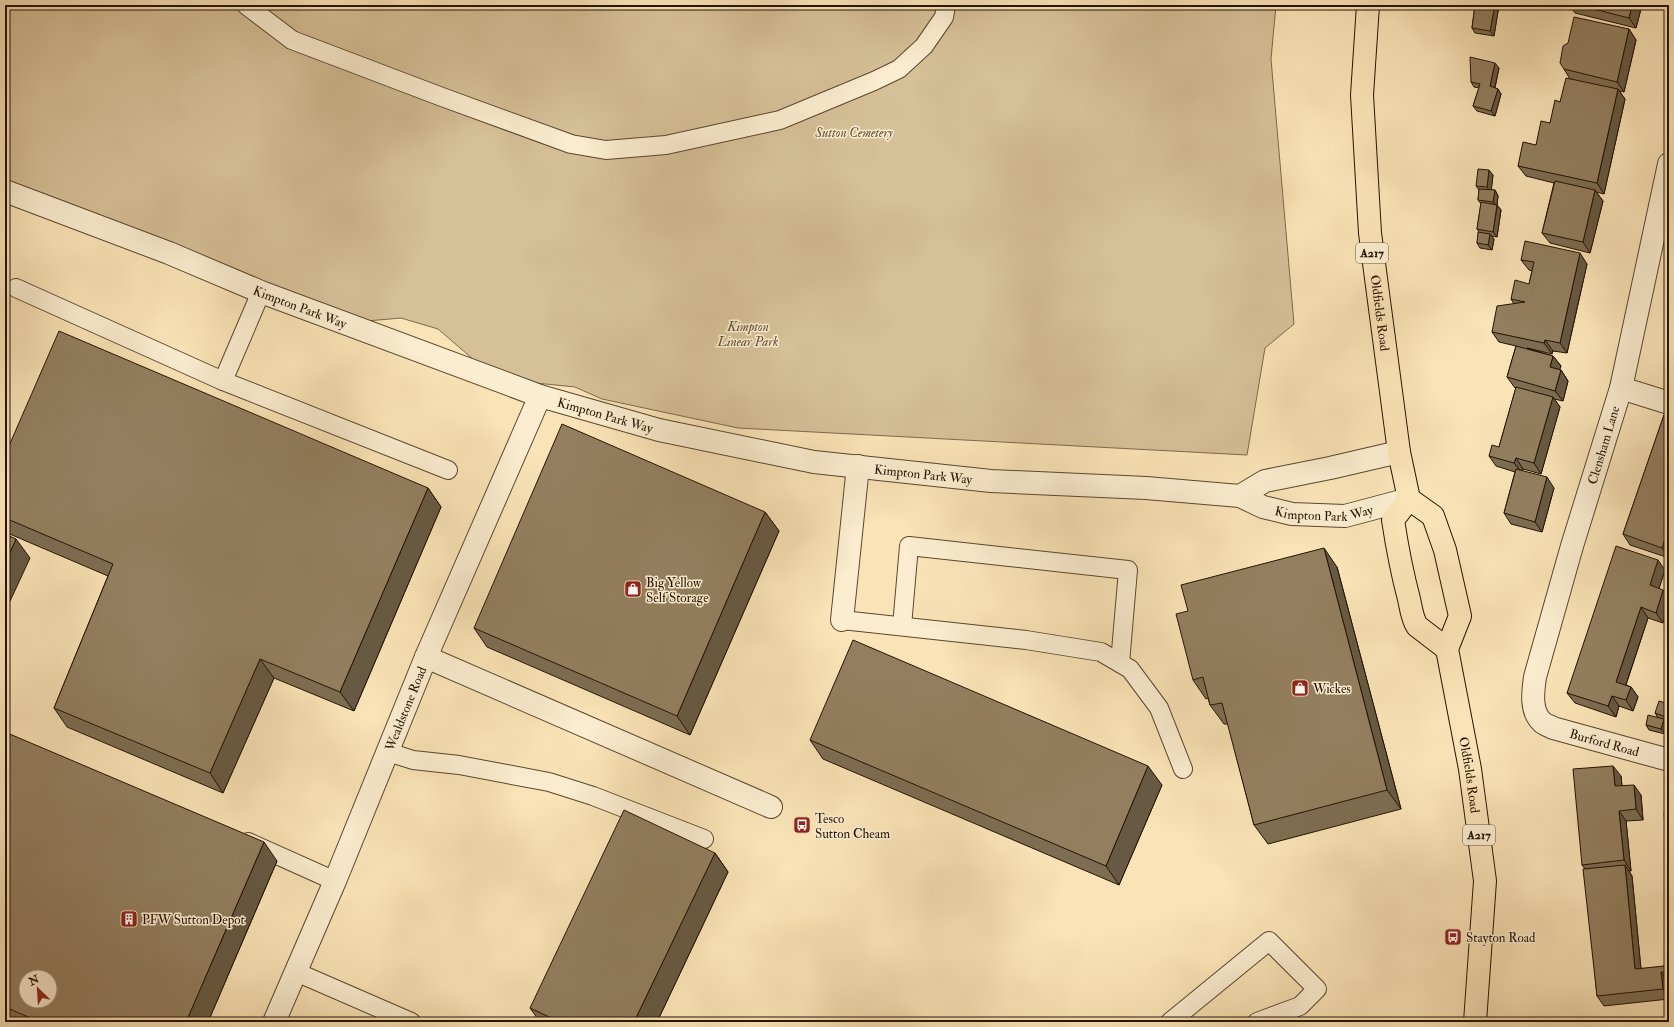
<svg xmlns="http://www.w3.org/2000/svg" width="1674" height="1027" viewBox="0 0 1674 1027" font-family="'IM FELL Double Pica',serif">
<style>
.green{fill:#d6c098;stroke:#7d694d}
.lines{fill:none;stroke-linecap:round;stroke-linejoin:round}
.lane-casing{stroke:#5a462f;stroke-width:20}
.street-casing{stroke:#5a462f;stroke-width:24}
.highway-casing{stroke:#241202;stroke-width:24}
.lane{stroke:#fcedd0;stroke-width:18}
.street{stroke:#fcedd0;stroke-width:22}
.highway{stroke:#fae4b7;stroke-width:22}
.wall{fill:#7e6d53;stroke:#241202}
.shaded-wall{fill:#675943;stroke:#241202}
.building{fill:#937f60;stroke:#241202;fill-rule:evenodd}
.labels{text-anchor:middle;stroke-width:3;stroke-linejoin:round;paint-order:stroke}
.shield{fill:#fcedd0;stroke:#655440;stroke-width:1}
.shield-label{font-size:12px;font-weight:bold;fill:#241202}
.park-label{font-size:13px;font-style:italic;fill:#624f36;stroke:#fcedd0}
.street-label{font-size:13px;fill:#241202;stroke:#fcedd0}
.poi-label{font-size:13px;fill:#241202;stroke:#fcedd0;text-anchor:start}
</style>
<rect width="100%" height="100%" fill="#fae4b7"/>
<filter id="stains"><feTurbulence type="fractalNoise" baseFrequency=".005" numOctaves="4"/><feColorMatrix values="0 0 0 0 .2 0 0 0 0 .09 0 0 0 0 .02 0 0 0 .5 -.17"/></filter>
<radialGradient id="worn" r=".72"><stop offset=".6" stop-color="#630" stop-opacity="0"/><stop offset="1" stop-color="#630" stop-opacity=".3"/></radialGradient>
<path class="green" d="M5 5H1276L1271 59 1294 324 1265 348 1247 455 738 428 602 399 575 387 536 383 481 366 438 329 401 318 355 322 5 185Z"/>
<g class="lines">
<defs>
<g id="lane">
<path d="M246 5 292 40 442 97 571 144 606 150 666 145 780 120 874 81 899 69 924 46 944 17 946 5"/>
<path d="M16 288 223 381 448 470"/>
<path d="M223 381 261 292"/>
<path d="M842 620 1026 640 1101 652 1130 669 1159 708 1183 769"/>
<path d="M902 626 909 546 1128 570 1120 663"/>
<path d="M388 752 413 760 459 765 549 782 593 796 704 839"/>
<path d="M248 842 335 881"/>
<path d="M296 972 411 1022"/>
<path d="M1170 1022 1269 941 1317 989 1300 1006 1257 1022"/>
</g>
<g id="street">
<path id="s1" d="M1669 164 1621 388 1572 546 1535 677C1533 691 1530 711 1542 722 1545 725 1550 726 1553 728L1669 760"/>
<path id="s2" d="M5 191 169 253 261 292 540 396 659 430 814 462 991 481 1146 488 1240 496 1263 507 1292 514 1345 516 1409 499"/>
<path d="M1621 388 1669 403"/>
<path d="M1240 496 1265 481 1330 468 1399 452"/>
<path d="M842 620 858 466"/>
<path d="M426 657 771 807"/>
<path id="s3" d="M274 1022 335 881 426 657 540 396"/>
</g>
<g id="highway">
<path id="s4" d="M1368 5 1362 95 1370 233 1399 452 1409 499 1433 516 1445 550 1460 616 1447 649 1470 769 1485 881 1475 1022"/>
<path d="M1409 499 1393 520C1397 546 1402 573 1409 599 1411 608 1412 618 1417 626L1447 649"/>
</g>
</defs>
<use href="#lane" class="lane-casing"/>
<use href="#street" class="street-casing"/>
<use href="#highway" class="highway-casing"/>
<use href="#lane" class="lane"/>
<use href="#street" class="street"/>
<use href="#highway" class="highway"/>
</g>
<g class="wall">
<path d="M1475 5H1499L1494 36 1475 33 1472 28Z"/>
<path d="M1569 5H1642L1636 28 1575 13Z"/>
<path d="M1629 29 1636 40 1624 92 1619 91 1625 99 1604 194 1596 192 1603 201 1590 253 1550 243 1542 233 1554 183 1526 176 1518 166 1536 145 1550 123 1560 102 1570 79 1564 69Z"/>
<path d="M1499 68 1495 88 1498 89 1501 94 1495 116 1477 111 1473 106 1479 88 1474 87 1471 82Z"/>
<path d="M1493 175 1491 190H1495L1498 196 1497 205 1501 210 1497 237 1491 236 1494 239 1492 250 1480 248 1477 243 1479 232 1477 229 1481 204 1478 200 1479 190 1476 186Z"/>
<path d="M1521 260 1587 264 1567 353 1553 351 1552 354 1527 348 1553 356 1561 366 1559 370H1561L1568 381 1563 401 1554 399 1560 407 1541 474 1523 469 1522 471 1554 488 1542 532 1511 524 1504 513 1515 472 1496 466 1489 456 1499 447 1516 388H1515L1507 377 1516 346 1499 342 1492 332 1514 304 1511 299 1529 284 1532 271 1529 270Z"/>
<path d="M1664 415 1669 558 1630 545 1623 534Z"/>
<path d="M5 455 428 488 441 507 354 711 274 678 223 793 67 727 54 708 108 576 5 532Z"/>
<path d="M765 512 779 531 690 735 487 647 474 628Z"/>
<path d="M1337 567 1401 809 1268 844 1254 825 1228 724H1224L1210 705 1208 698 1206 699 1193 680Z"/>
<path d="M1665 570 1659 588 1663 623 1648 618 1626 685 1631 687 1638 697 1633 711 1619 706 1616 717 1575 703 1567 693Z"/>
<path d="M1669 704V722L1664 720 1667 724 1665 734 1649 730 1646 725 1658 718 1655 713Z"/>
<path d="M5 732 277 861 208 1022H9L5 1020Z"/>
<path d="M810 740 1162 785 1119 885 823 759Z"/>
<path d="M1621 776 1622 786 1641 795 1643 820 1626 821 1631 871H1629L1632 876 1641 969 1665 966 1669 972V982H1668L1669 999 1604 1006 1597 996 1585 869 1582 865Z"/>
<path d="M1669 812V840L1666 837Z"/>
<path d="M715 853 728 872 657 1022H540L530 1008Z"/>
</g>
<g class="shaded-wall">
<path d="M1495 5H1499L1494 36 1490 31Z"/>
<path d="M1632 5H1642L1636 28 1629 18Z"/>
<path d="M1629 29 1636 40 1624 92 1617 82Z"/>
<path d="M1495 63 1499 68 1494 91 1490 86Z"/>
<path d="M1498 89 1501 94 1495 116 1491 111Z"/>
<path d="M1618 89 1625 99 1604 194 1597 183Z"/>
<path d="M1489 170 1493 175 1491 193 1487 187Z"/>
<path d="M1495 190 1498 196 1497 205 1501 210 1497 237 1493 232 1497 207 1493 202Z"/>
<path d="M1595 190 1603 201 1590 253 1583 242Z"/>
<path d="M1490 234 1494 239 1492 250 1488 245Z"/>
<path d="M1580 253 1587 264 1567 353 1560 343Z"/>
<path d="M1545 340 1553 351 1552 354 1544 343Z"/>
<path d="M1553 356 1561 366 1557 377 1550 367Z"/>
<path d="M1561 370 1568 381 1563 401 1555 391Z"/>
<path d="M1553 397 1560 407 1541 474 1534 463Z"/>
<path d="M1516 458 1523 469 1522 473 1514 463Z"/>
<path d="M1547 477 1554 488 1542 532 1535 522Z"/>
<path d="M428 488 441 507 354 711 340 692Z"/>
<path d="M765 512 779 531 690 735 677 716Z"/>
<path d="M1669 526V558L1662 548Z"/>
<path d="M16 539 30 558 5 612V564Z"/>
<path d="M1324 548 1337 567 1401 809 1387 790Z"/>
<path d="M1658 560 1665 570 1657 595 1650 585Z"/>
<path d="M1663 590 1669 598V604L1663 623 1656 613Z"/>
<path d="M1641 607 1648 618 1623 693 1616 682Z"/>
<path d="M260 659 274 678 223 793 210 773Z"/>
<path d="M1631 687 1638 697 1633 711 1626 700Z"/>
<path d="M1612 696 1619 706 1616 717 1608 706Z"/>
<path d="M1664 719 1667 724 1665 734 1661 729Z"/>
<path d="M1148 766 1162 785 1119 885 1106 866Z"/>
<path d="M1613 766 1621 776 1623 797 1615 786Z"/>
<path d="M1634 785 1641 795 1643 820 1636 809Z"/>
<path d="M1619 811 1626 821 1631 871 1624 860Z"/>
<path d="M264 842 277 861 208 1022H186Z"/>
<path d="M715 853 728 872 657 1022H634Z"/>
<path d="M1625 865 1632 876 1642 980 1635 969Z"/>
<path d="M1665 966 1669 972V977L1665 972Z"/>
<path d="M1661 972 1668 982 1669 998 1663 989Z"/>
</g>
<g class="building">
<path d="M1475 5H1495L1490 31 1472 28Z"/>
<path d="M1578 5H1632L1629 18Z"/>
<path d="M1574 17 1629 29 1617 82 1564 69 1560 63 1563 46 1568 43Z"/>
<path d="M1470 57 1495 63 1490 86 1498 89 1491 111 1473 106 1480 84 1471 82Z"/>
<path d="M1566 78 1618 89 1597 183 1518 166 1523 142 1536 145 1541 121 1550 123 1555 100 1560 102Z"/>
<path d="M1478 169 1489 170 1487 187 1476 186Z"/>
<path d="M1555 181 1595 190 1583 242 1542 233Z"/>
<path d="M1479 189 1495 190 1493 202 1478 200Z"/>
<path d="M1481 202 1497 205 1493 232 1477 229Z"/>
<path d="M1478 232 1490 234 1488 245 1477 243Z"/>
<path d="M1525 241 1580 253 1560 343 1545 340 1544 343 1492 332 1497 306 1525 302 1511 299 1515 280 1529 284 1534 262 1521 260Z"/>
<path d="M59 331 428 488 340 692 260 659 210 773 54 708 113 564 5 518V455Z"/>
<path d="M1516 346 1553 356 1550 367 1561 370 1555 391 1507 377Z"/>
<path d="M1516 387 1553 397 1534 463 1516 458 1514 463 1489 456 1492 445 1499 447Z"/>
<path d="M1664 415 1669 417V526L1662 548 1623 534Z"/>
<path d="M562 424 765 512 677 716 474 628Z"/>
<path d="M1516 469 1547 477 1535 522 1504 513Z"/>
<path d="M5 534 16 539 5 564Z"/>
<path d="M1616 546 1658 560 1650 585 1663 590 1656 613 1641 607 1616 682 1631 687 1626 700 1612 696 1608 706 1567 693Z"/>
<path d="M1324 548 1387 790 1254 825 1222 703 1210 705 1203 677 1193 680 1176 614 1188 611 1181 585Z"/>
<path d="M853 640 1148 766 1106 866 810 740Z"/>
<path d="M1659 701 1669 704V718L1655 713Z"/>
<path d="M1648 715 1664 719 1661 729 1646 725Z"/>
<path d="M5 732 264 842 186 1022H40L5 1007ZM26 977H50V1001H26Z"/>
<path d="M1613 766 1615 786 1634 785 1636 809 1619 811 1624 860 1582 865 1573 769Z"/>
<path d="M624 810 715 853 634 1022H560L530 1008Z"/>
<path d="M1669 812V836L1666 837 1664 813Z"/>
<path d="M1625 865 1635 969 1665 966V972H1661L1663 989 1597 996 1583 869Z"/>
<path d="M1667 1003 1669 1004V1022H1664Z"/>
</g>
<defs>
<symbol id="shop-square" viewBox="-11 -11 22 22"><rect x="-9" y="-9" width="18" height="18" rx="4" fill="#8f2418" stroke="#fcedd0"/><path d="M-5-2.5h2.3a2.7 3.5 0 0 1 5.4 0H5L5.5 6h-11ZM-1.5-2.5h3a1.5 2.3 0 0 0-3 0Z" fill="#fff"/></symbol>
<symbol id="bus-square" viewBox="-11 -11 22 22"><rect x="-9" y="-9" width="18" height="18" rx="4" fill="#8f2418" stroke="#fcedd0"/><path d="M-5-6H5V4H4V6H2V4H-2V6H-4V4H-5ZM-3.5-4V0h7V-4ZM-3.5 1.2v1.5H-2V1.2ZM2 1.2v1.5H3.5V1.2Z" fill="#fff"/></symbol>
<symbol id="building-square" viewBox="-11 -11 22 22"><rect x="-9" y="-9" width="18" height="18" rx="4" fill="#8f2418" stroke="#fcedd0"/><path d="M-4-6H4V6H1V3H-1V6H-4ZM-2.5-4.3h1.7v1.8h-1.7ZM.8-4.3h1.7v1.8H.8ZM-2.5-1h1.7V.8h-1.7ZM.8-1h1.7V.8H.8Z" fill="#fff"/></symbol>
</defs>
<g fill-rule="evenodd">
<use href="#shop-square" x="623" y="579" width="20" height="20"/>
<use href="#shop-square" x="1290" y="678" width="20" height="20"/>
<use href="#bus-square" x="792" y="815" width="20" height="20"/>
<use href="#building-square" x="119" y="909" width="20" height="20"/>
<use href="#bus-square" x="1443" y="927" width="20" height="20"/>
</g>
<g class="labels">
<g class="shield">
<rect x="1356" y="243" width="32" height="20" rx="3"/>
<rect x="1463" y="825" width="32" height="20" rx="3"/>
</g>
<g class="shield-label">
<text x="1372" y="257">A217</text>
<text x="1479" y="839">A217</text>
</g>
<g class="park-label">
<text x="854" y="137">Sutton Cemetery</text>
<text x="748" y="331">Kimpton<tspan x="748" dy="15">Linear Park</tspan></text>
</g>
<g class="street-label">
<text dy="5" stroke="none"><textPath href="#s2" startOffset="317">Kimpton Park Way</textPath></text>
<text dy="5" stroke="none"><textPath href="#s4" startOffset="309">Oldfields Road</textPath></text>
<text dy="5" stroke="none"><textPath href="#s2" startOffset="641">Kimpton Park Way</textPath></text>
<text transform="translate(1603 445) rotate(-73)" y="5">Clensham Lane</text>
<text dy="5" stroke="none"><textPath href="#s2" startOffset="965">Kimpton Park Way</textPath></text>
<text dy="5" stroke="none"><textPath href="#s2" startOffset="1370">Kimpton Park Way</textPath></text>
<text dy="5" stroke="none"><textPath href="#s3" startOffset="340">Wealdstone Road</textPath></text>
<text dy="5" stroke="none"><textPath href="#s1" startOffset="644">Burford Road</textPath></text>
<text dy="5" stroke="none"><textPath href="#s4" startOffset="794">Oldfields Road</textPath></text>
</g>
<g class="poi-label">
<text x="646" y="587">Big Yellow<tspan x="646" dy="15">Self Storage</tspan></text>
<text x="1313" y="693">Wickes</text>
<text x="815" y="823">Tesco<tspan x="815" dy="15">Sutton Cheam</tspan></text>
<text x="142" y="924">PFW Sutton Depot</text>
<text x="1466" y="942">Stayton Road</text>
</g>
</g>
<rect width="1674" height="1027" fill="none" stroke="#fae4b7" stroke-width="20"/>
<rect x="6" y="6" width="1662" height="1015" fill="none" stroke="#241202" stroke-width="2"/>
<rect x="10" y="10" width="1654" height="1007" fill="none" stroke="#241202"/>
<g transform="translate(38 989) rotate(335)"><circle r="19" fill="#fcedd0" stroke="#a6957e"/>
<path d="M0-3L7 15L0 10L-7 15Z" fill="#8f2418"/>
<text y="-6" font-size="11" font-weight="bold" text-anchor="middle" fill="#241202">N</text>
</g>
<rect width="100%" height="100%" filter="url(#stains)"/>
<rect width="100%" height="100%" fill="url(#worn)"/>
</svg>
